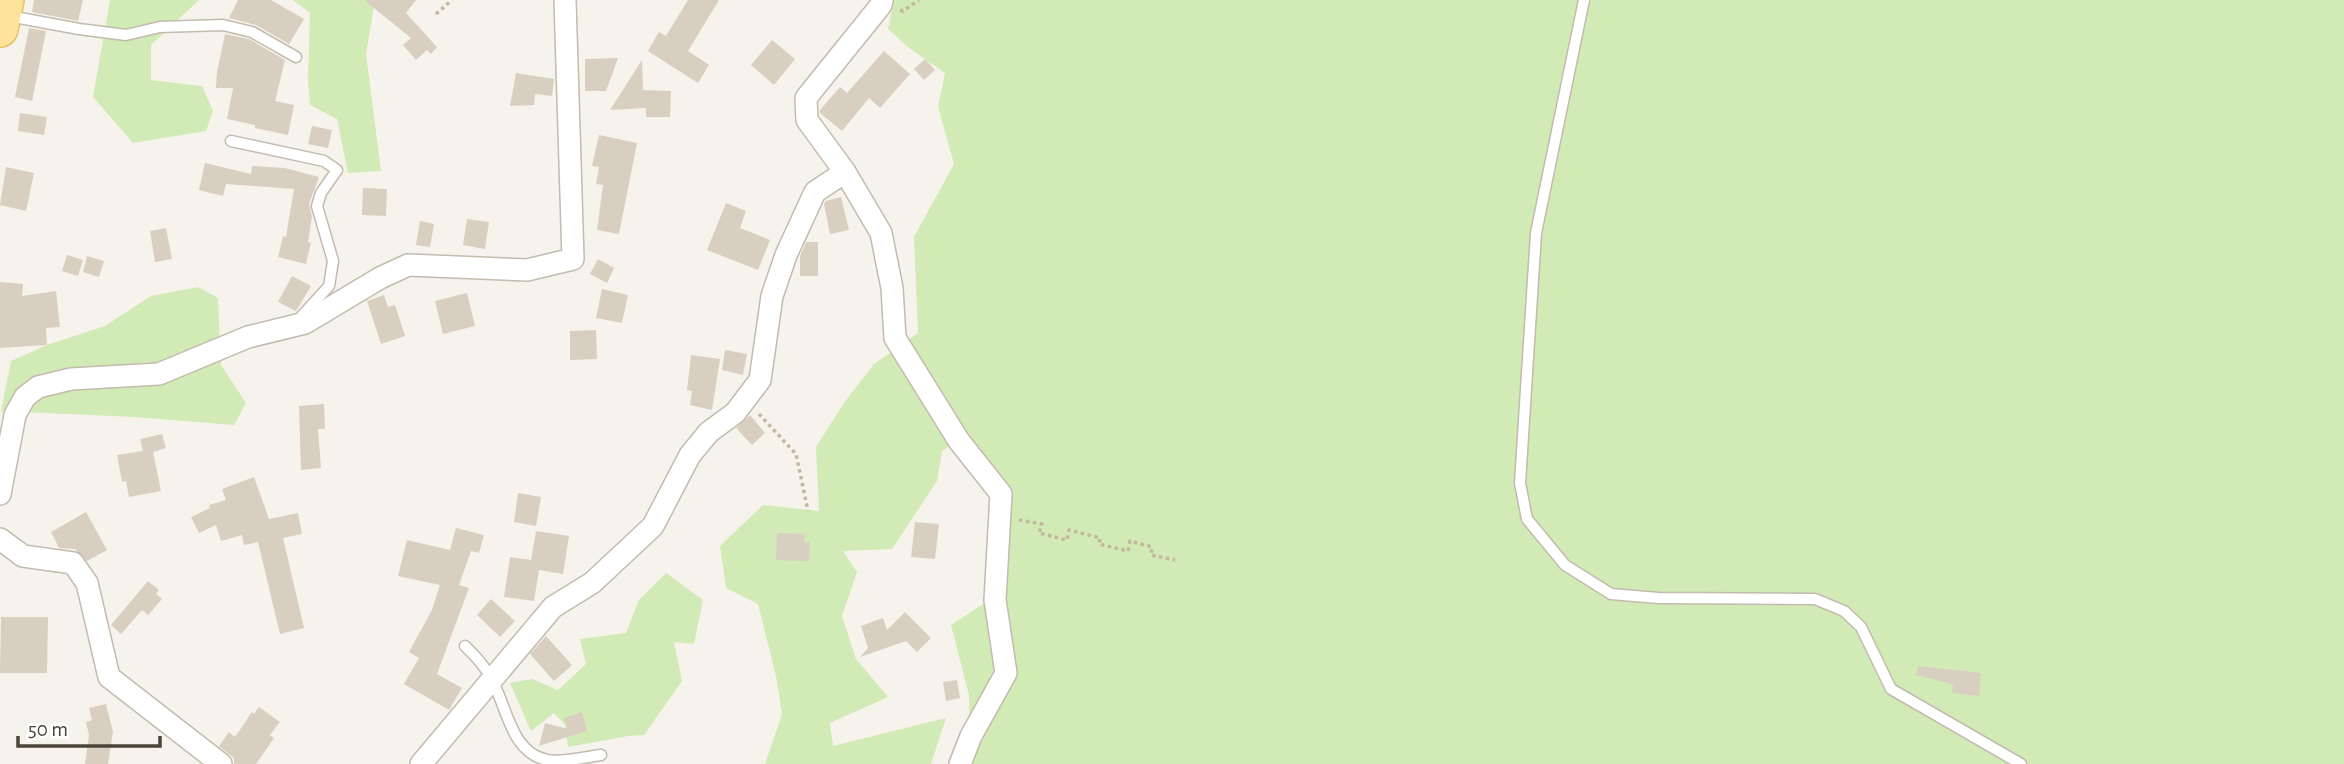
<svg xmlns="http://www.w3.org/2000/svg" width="2344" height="764" viewBox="0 0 2344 764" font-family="'Alegreya Sans',sans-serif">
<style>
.green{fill:#d2eab5}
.building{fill:#d8cfc1}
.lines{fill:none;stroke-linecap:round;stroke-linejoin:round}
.service-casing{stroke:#c2bbae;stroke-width:13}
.minor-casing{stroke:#c2bbae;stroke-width:24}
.primary-casing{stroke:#e6c16a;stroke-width:38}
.path{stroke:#c4b79f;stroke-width:3.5;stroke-dasharray:3.5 3.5;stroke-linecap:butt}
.service{stroke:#fff;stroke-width:10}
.minor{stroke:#fff;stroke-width:21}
.primary{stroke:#ffe39c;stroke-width:35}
</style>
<rect width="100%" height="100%" fill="#f6f3ec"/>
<g class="green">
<path d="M110 0H199L151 45V80L202 86 213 111 206 131 133 143 93 97Z"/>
<path d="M293 0H375L366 54 381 171 348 173 337 119 310 105 308 80 310 13Z"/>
<path d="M894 0H2344V764H970L969 695 951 625 1008 588 1009 495 967 434 942 451 937 481 892 549 843 551 857 572 842 616 856 659 888 697 830 723 833 746 946 718 931 764H765L782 714 776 676 758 604 726 588 720 546 763 505 819 511 816 447 844 403 874 364 918 333 914 237 954 164 938 107 945 73 909 48 888 29Z"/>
<path d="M198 287 218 298 221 365 246 403 234 425 134 417 1 411 11 361 47 345 105 326 151 296Z"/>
<path d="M666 573 703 600 694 644 674 642 682 681 644 735 628 736 568 747 565 725 554 713 531 731 510 683 532 679 558 690 586 664 580 639 626 633 639 600Z"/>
</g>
<g class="building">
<path d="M34 0H83L78 21 32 12Z"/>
<path d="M238 0H271L304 19 289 44 256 25 229 18Z"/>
<path d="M364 0H416L406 13 437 47 431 54 427 50 416 60 403 45 411 38Z"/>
<path d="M688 0H719L688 51 709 65 698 83 648 51 659 32 666 36Z"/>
<path d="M29 28 46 31 32 101 15 97Z"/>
<path d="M225 34 249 39 285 60 275 101 294 105 288 135 255 128V125L227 119 233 88H216L217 72Z"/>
<path d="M772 40 795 59 774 85 751 65Z"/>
<path d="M884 51 910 74 880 108 869 98 842 131 820 113V110L840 87 847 93Z"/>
<path d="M618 58 606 91H585V59Z"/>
<path d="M925 59 935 70 924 80 914 69Z"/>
<path d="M642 60 643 90 671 91 670 117H646V108L610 110Z"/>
<path d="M516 73 554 79 552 96 535 94 534 105 510 106Z"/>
<path d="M20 113 47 117 44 135 18 131Z"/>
<path d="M312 126 332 130 328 148 308 144Z"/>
<path d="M599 135 637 143 619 234 597 230 603 185 596 184 599 167 592 166Z"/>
<path d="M205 163 251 174 252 166 285 168 319 177 309 204 312 217 308 242 311 243 306 264 278 257 283 236 286 237 294 189 226 184 223 196 199 190Z"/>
<path d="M6 167 34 173 26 211 0 205Z"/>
<path d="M363 188 387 189 386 216 362 215Z"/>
<path d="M841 197 849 230 830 234 824 204 826 201Z"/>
<path d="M726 203 746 211 740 228 770 240 758 270 707 250Z"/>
<path d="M467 219 489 222 485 249 463 245Z"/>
<path d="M420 221 434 224 430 247 416 245Z"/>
<path d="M166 228 172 259 155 262 150 231Z"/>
<path d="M806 242H818V276H800V256Z"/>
<path d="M67 255 83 260 78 276 62 271Z"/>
<path d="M87 256 104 261 99 277 83 272Z"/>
<path d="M598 259 614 268 607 283 590 274Z"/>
<path d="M292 276 311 286 296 311 278 302Z"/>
<path d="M0 282 23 284 22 296 56 291 60 327 46 328 47 345 0 348Z"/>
<path d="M602 289 628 295 622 323 596 318Z"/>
<path d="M467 293 475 326 443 334 435 301Z"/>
<path d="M384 295 388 307 395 305 405 336 381 344 367 301Z"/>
<path d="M596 330 597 359 570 360V331Z"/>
<path d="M725 350 747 354 743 375 722 370Z"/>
<path d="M691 355 720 359 712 410 690 405 692 391 687 390Z"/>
<path d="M324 404 325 429H318L321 468 301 470 299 406Z"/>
<path d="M750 415 765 433 752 445 736 428Z"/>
<path d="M162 434 166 448 153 452 161 491 129 497 126 481 122 482 117 455 143 451 140 439Z"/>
<path d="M254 477 269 519 298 513 302 534 283 538 304 628 280 634 258 542 244 545 242 535 221 541 216 525 199 533 191 517 210 508 209 505 226 500 222 489Z"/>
<path d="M518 493 541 497 536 526 514 522Z"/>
<path d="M86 512 107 550 87 561 75 549 59 548 51 532Z"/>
<path d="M915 522 939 524 935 559 911 557Z"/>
<path d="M456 528 484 535 479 553 471 551 459 585 469 588 437 674 462 688 449 710 404 684 419 658 409 652 432 610 440 585 398 576 407 540 450 550Z"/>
<path d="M536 531 569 536 563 574 539 570 534 601 504 597 510 557 531 560Z"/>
<path d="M777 533 805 534 804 542H810L809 561 776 560Z"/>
<path d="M148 581 159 590 156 594 162 599 148 615 142 610 121 634 111 625Z"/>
<path d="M491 599 515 621 500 637 477 615Z"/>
<path d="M905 612 931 638 917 652 906 641 860 657 868 648 861 626 883 618 887 630Z"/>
<path d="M1 617H48L47 673H0Z"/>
<path d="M546 636 572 665 554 681 530 654Z"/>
<path d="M1918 666 1981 673 1979 696 1952 693 1953 684 1916 675Z"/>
<path d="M957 680 960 698 946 701 943 682Z"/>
<path d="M106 704 113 732 108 764H85L89 735 86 722 92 720 89 708Z"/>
<path d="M259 707 280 722 270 735 274 738 256 764H234V758L219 746 229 732 235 737 252 712 254 714Z"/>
<path d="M582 712 587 731 539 746 545 723 568 729 564 718Z"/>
</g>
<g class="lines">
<defs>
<g id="service">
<path d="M1584 0 1536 233 1520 483 1527 519 1565 565 1611 594 1658 598 1815 599 1844 611 1861 627 1891 689 2021 764"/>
<path d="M9 16 79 29 126 35 160 27 223 25 252 32 296 57"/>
<path d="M231 141 324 161 337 170 321 193 317 206 333 261 329 286 299 319"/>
<path d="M465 646C476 657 485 666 492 680 507 707 511 753 547 760 563 763 585 757 601 755"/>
</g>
<g id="minor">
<path d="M845 172 881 233 892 288 895 338 959 441 1001 494 995 600 1006 673 971 736 960 764"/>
<path d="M0 494 15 415 25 397 38 387 71 379 159 374 248 337 305 323 380 278 408 265 527 270 573 259 565 0"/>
<path d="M0 539 23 556 73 563 87 583 109 677 221 764"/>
<path d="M421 764 553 607 592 583 653 526 690 455 709 432 735 413 760 380 772 296 786 255 815 192 845 172 807 120 806 98 881 5 882 0"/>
</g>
<path id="primary" d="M0 29 6 0"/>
</defs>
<use href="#service" class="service-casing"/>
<use href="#minor" class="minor-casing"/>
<use href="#primary" class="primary-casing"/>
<g class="path">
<path d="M900 10 903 11 919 0"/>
<path d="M436 14 452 0"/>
<path d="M759 414 796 454 808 511"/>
<path d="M1019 520 1042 524 1039 533 1067 540 1069 530 1100 538 1099 544 1128 551 1130 541 1152 547 1151 555 1175 560"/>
</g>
<use href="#service" class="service"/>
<use href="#minor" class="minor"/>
<use href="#primary" class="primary"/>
</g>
<path d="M18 736v10h142v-10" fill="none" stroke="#4b4439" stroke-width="3.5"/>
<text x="28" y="736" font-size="21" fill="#4b4439" stroke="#ffffff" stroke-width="5" paint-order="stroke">50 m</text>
</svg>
